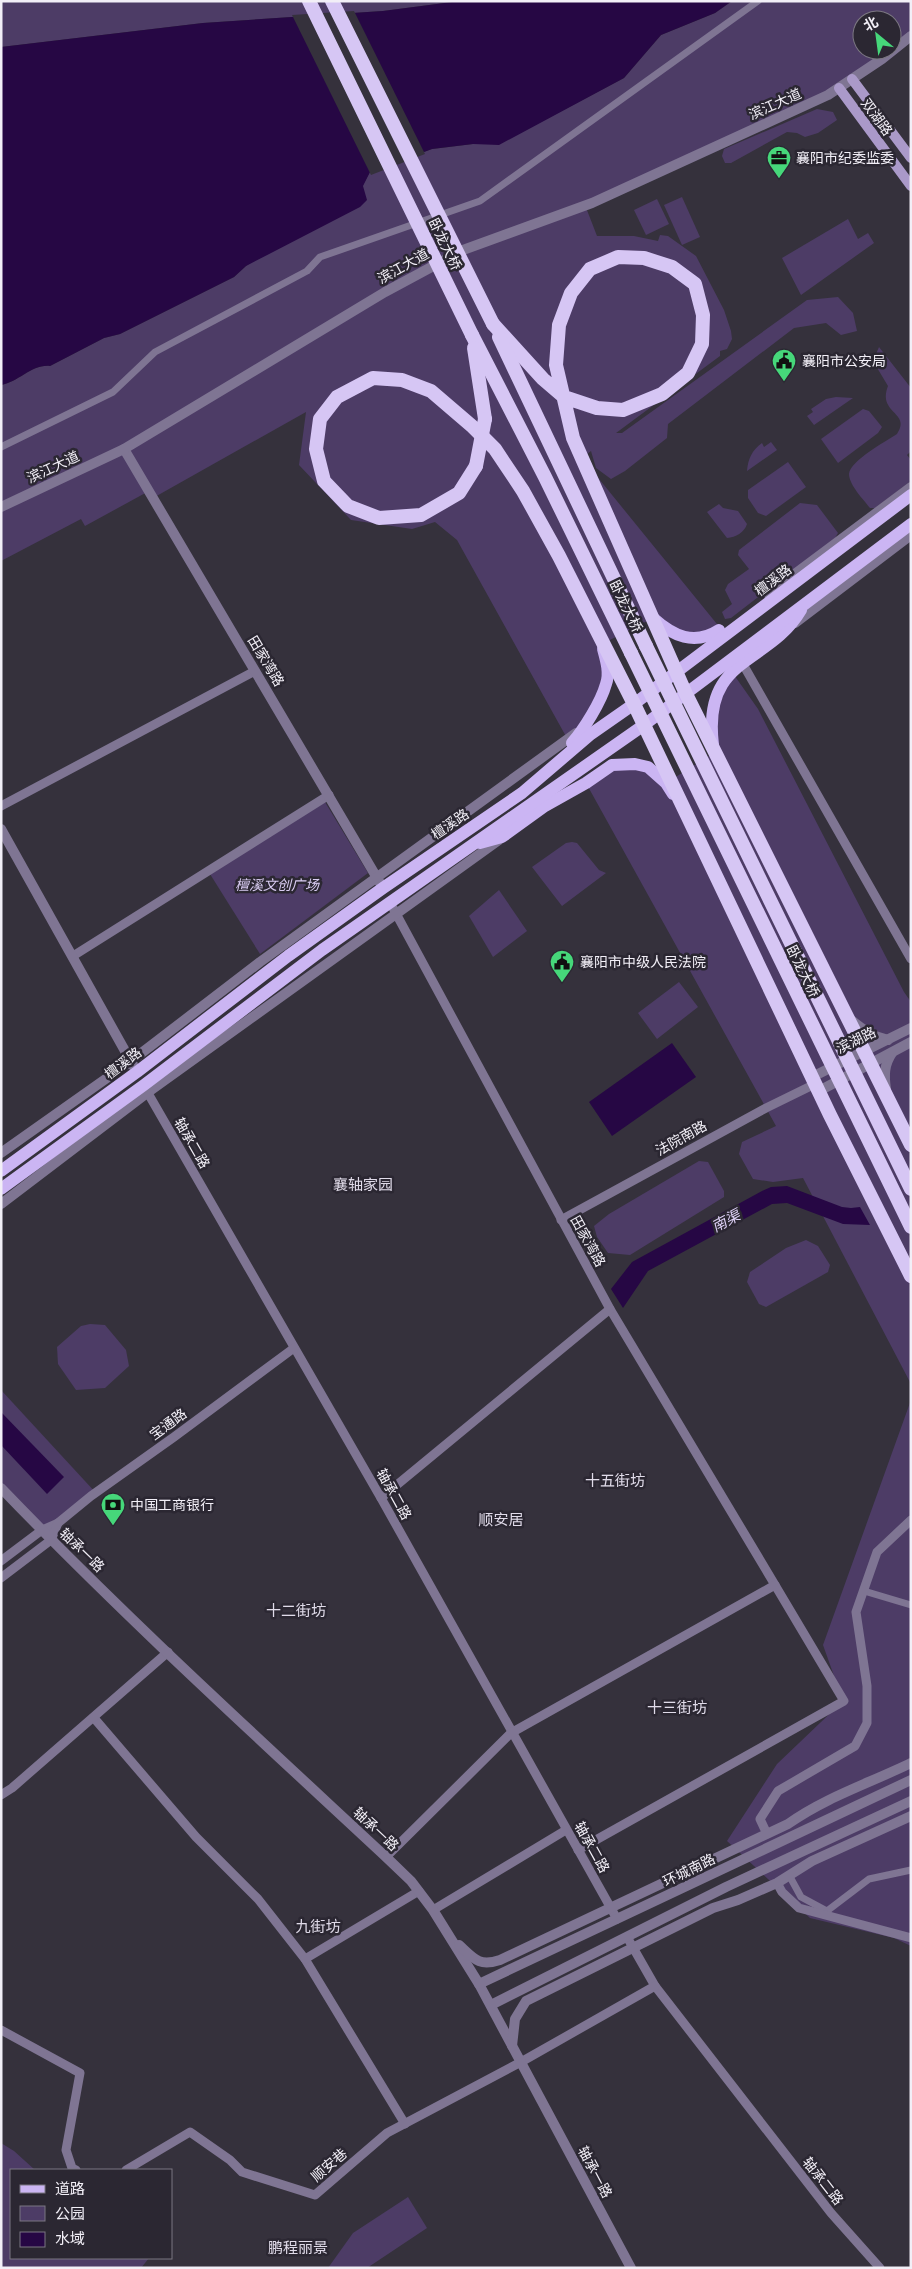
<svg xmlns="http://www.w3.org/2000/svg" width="912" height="2269" viewBox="0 0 912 2269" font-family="'Crimson Pro','Noto Sans SC',serif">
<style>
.green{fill:#4d3c66}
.water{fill:#260744}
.pier{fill:#35313c}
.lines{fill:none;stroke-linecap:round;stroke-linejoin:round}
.pedestrian{stroke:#7f7593;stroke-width:7}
.minor{stroke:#7f7593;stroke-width:9}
.tertiary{stroke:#7f7593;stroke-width:10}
.secondary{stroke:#aa99c9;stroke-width:10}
.primary{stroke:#cbb5f3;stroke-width:12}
.trunk{stroke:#d6c6f4;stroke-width:14}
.trunk-bridge{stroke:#d6c6f4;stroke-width:14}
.labels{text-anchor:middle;stroke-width:5;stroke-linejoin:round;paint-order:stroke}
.street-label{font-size:14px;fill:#f2eff7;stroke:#2b2732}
.poi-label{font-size:14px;fill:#f2eff7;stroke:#2b2732;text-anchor:start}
.park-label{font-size:14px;font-style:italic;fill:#d9ccf2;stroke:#2b2732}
.neighbourhood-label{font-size:15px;fill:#e0dbe9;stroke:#2b2732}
.water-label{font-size:15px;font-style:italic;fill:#ded1f7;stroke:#2b2732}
</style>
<rect width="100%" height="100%" fill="#35313c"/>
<g class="green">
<path d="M1 1H460L383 11 203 23 1 47Z"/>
<path d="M732 1H911V33L892 47V20H862V50H889L839 88 585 205 597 236H634L658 241 660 235 668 236 696 256 724 310 731 331 732 339 727 349 720 351V356L616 433H622L807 300 838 297 853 313 857 331 841 335 826 323 794 328 668 424 667 438 625 471 611 479 596 468 591 451 582 458 721 629 694 639 653 618 602 644 606 685 568 740 457 540 435 522 412 529 351 520 299 465 306 412 153 498 149 491 85 526 81 519 1 561V385C19 382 32 364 50 366L104 338 120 334 234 277 246 266 362 186 370 172 432 149 473 144H499L624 78 661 35 715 13Z"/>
<path d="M817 109 833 112 837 120 818 133 805 137 797 133 787 132 731 163H725L722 156 724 149Z"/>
<path d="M682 197 700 237 682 245 664 205Z"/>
<path d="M657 199 669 224 646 235 634 210Z"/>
<path d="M848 219 858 239 868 233 874 243 801 295 782 258Z"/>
<path d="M879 347 911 388V451L907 455 911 460V481L875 508H870C864 500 849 485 849 474 850 461 886 441 897 434 912 412 877 414 888 386L873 361Z"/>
<path d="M836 397 853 398 814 425 807 416 813 412 811 409 826 399Z"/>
<path d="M863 409 869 411 882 427 878 433 838 463 821 439Z"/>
<path d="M771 442 777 450 747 471C748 459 752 450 762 443L764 447Z"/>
<path d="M788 462 806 487 766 516 758 513 748 498V490Z"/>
<path d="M800 503 817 505 838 533 835 538 731 618 725 619 722 612 732 604 725 590 728 584 749 569 738 555 739 550Z"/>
<path d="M719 504 723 508 738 511 747 524C744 533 736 537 727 538L707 512Z"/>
<path d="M732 672 758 709 904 992 911 1002V1384L803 1178 773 1182 753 1179 739 1154 742 1142 776 1126 586 783 612 765 635 764 666 783 714 753 711 728Z"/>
<path d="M325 802 368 873 260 954 210 874Z"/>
<path d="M572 842 577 843 599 870 606 873 562 906 532 867 566 843Z"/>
<path d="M499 890 527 931 493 957 469 916Z"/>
<path d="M679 982 698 1007 657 1039 638 1013Z"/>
<path d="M699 1161 708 1162 724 1191V1197L630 1255 608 1253 597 1237 594 1226 609 1214Z"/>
<path d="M806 1240 818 1246 830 1265 828 1272 766 1307 759 1304 747 1282 750 1272 786 1248Z"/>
<path d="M90 1324 105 1325 126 1350 129 1366 105 1388 76 1390 58 1364 57 1347 81 1326Z"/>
<path d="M1 1390 96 1493 42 1530 1 1488Z"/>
<path d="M911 1400V1946L894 1938 810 1918 727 1841 777 1764 843 1701 823 1645Z"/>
<path d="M1 2143 14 2151 35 2170H11V2258H149L141 2268H1Z"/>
<path d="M408 2197 427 2228 367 2268H328L353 2233Z"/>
</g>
<g class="water">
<path d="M460 1H732L715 13 661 35 624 78 499 145 473 144 432 149 370 172 363 186 367 200 360 207 246 266 234 277 120 334 104 338 50 366C32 364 19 382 1 385V47L203 23 383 11Z"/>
<path d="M672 1043 696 1077 612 1136 589 1102Z"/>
<path d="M787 1186 842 1207 851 1208 860 1207 870 1225 843 1224 787 1203 772 1204 648 1271 623 1308 611 1289 632 1262 762 1191 771 1187Z"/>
<path d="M1 1412 64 1477 47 1494 1 1445Z"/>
</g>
<path class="pier" d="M354 11 425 154 371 175 292 15Z"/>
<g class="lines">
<g class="pedestrian">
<path d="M1 447 113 392 155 352 307 271 320 257 480 201 758 1"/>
<path d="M864 1591 911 1605"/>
<path d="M789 1875 801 1897 827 1911 869 1879 911 1870"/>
</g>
<g class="minor">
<path d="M740 659 911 959"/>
<path d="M1 806 255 671"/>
<path d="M393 908 610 1309 775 1585"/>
<path d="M73 956 329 795"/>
<path d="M145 1088 381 1498 617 1919"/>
<path d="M561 1220 766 1108 815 1084"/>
<path d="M381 1498 610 1309"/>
<path d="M1 1561 42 1530 58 1523 91 1496 174 1437 294 1348"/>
<path d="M1 1578 51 1540 58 1523"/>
<path d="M94 1718 196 1837 258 1899 305 1959 405 2124"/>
<path d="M1 1795 12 1788 168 1652"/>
<path d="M767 1834 760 1819 778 1791 855 1746 867 1723V1686L856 1612 877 1552 911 1520"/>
<path d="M386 1857 511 1733 775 1585 844 1701 578 1850"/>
<path d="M777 1883 782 1892 799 1908 911 1938"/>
<path d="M433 1910 566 1830"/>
<path d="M627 1937 655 1986 831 2213 880 2268"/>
<path d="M305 1959 419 1891"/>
<path d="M1 2030 80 2073 66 2150 72 2168 76 2170"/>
<path d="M126 2170 190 2132 230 2160 242 2172 315 2195 387 2133 521 2062 655 1986"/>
</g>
<g class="tertiary">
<path d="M124 449 380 883"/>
<path d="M1 507 124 449 385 292 463 250 592 203 828 95 882 59 911 36"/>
<path d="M768 594 911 487"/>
<path d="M795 623 911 535"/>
<path d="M1 829 134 1067"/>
<path d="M850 1019C862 1029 873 1037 888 1040"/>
<path d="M812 1077 911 1028"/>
<path d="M886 1089C884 1075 884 1065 892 1053"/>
<path d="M819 1091 911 1042"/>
<path d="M1 1153 131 1061 260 962 576 733"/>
<path d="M1 1204 147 1093 499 840"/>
<path d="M1 1488C124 1616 256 1736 386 1857L411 1881 433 1910 479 1984 631 2268"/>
<path d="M459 1945C474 1959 479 1967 500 1960L788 1824C826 1797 870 1783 911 1763"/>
<path d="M479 1984 911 1780"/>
<path d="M491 2005 726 1887 911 1801"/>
<path d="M512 2046 515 2019 526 2001 713 1908 738 1900 777 1883 812 1861 911 1816"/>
</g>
<g class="secondary">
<path d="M852 79 911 158"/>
<path d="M839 88 911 186"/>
</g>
<g class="primary">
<path d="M653 618C673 636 694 646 719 630"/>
<path d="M572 743C584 729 601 702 606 684 610 673 606 660 603 649"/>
<path d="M713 745C702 655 768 666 801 610"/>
<path d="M480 843 502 837 545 806 586 783 612 765 635 764 648 767 666 783 673 794"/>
<path d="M1 1171 137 1072 288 956 383 888 522 793 591 734 634 704 911 495"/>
<path d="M1 1189 144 1085 322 950 644 725 911 524"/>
</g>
<g class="trunk">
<path d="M493 324 543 379 564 397 597 408 623 410 662 394 688 373 702 344 703 315 695 284 672 267 644 258 618 257 590 269 571 293 559 325 556 365 573 438 686 694 911 1145"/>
<path d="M472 335 545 477 631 653"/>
<path d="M499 337 646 646"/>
<path d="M474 348 485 419"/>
<path d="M476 466 459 493 421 515 379 518 348 506 324 481 316 449 320 419 337 397 373 378 402 380 431 391 473 427 495 449 523 491 559 556 634 704 830 1115 911 1276"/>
</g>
<g class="trunk-bridge">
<path d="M309 1 472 335"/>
<path d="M332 1 493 324"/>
<path d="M476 466 485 419"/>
<path d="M646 646 911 1189"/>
<path d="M631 653 911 1227"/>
</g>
</g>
<defs>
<symbol id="office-pin" viewBox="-11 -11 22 30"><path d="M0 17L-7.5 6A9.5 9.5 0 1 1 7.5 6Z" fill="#46d77a" stroke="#2b2732"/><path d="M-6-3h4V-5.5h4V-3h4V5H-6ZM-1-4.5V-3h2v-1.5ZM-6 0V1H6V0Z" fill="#111"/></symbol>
<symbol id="civic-pin" viewBox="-11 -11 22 30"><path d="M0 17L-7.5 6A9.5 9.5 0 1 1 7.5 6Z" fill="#46d77a" stroke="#2b2732"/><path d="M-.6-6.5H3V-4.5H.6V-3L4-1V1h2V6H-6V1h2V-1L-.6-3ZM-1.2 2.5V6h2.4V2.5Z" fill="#111"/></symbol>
<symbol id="bank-pin" viewBox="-11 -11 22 30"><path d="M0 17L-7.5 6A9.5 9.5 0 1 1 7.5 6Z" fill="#46d77a" stroke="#2b2732"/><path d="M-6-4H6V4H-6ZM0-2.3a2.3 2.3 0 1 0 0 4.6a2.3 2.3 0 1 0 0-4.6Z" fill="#111"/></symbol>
</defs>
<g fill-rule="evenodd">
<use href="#office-pin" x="765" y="144" width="28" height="38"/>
<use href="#civic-pin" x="770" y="347" width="28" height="38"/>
<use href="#civic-pin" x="548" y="948" width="28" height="38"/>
<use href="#bank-pin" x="99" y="1491" width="28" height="38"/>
</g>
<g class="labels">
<g class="street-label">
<text transform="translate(775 104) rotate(-24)" y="5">滨江大道</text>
<text transform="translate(877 117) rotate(54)" y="5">双湖路</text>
<text transform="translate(445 244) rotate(64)" y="5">卧龙大桥</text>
<text transform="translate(403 266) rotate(-29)" y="5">滨江大道</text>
<text transform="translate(53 467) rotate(-25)" y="5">滨江大道</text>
<text transform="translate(773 580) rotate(-37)" y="5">檀溪路</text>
<text transform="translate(626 606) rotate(64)" y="5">卧龙大桥</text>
<text transform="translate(266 661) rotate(59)" y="5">田家湾路</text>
<text transform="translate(450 824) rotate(-34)" y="5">檀溪路</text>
<text transform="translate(803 971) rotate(64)" y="5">卧龙大桥</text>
<text transform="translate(856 1040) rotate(-26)" y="5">滨湖路</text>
<text transform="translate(123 1063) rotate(-37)" y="5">檀溪路</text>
<text transform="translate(681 1138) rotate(-29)" y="5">法院南路</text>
<text transform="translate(192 1143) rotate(60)" y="5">轴承二路</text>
<text transform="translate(588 1241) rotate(61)" y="5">田家湾路</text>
<text transform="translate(168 1424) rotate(-36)" y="5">宝通路</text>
<text transform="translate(394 1494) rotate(61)" y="5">轴承二路</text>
<text transform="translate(82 1550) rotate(44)" y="5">轴承一路</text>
<text transform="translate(376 1829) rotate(43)" y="5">轴承一路</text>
<text transform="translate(592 1847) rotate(61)" y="5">轴承二路</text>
<text transform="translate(689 1870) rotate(-26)" y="5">环城南路</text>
<text transform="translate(329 2165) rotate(-41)" y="5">顺安巷</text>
<text transform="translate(595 2172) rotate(62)" y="5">轴承一路</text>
<text transform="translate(823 2181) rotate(52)" y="5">轴承二路</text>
</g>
<g class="poi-label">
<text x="796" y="163">襄阳市纪委监委</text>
<text x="802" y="366">襄阳市公安局</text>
<text x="580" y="967">襄阳市中级人民法院</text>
<text x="130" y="1510">中国工商银行</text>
</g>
<g class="park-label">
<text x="277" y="890">檀溪文创广场</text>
</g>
<g class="neighbourhood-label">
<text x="363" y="1190">襄轴家园</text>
<text x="615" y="1486">十五街坊</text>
<text x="501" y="1525">顺安居</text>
<text x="296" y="1616">十二街坊</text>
<text x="677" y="1713">十三街坊</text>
<text x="318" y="1932">九街坊</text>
<text x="298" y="2253">鹏程丽景</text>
</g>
<g class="water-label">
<text transform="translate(726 1221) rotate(-28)" y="5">南渠</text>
</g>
</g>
<rect width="912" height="2269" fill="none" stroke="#f2eff7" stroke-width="5"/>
<rect x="10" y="2169" width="162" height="90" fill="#2b2732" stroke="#7b7781"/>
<rect x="20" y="2185" width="25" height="8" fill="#cbb5f3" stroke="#7b7781"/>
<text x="55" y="2194" font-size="15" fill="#f2eff7">道路</text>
<rect x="20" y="2206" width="25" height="15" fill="#4d3c66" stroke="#7b7781"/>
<text x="55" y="2219" font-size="15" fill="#f2eff7">公园</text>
<rect x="20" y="2232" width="25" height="15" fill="#260744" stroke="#7b7781"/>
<text x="55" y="2244" font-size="15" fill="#f2eff7">水域</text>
<g transform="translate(877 35) rotate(331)"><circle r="24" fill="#2b2732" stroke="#7b7781"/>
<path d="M0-4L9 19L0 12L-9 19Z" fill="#46d77a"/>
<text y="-8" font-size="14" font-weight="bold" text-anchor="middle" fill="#f2eff7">北</text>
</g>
</svg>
